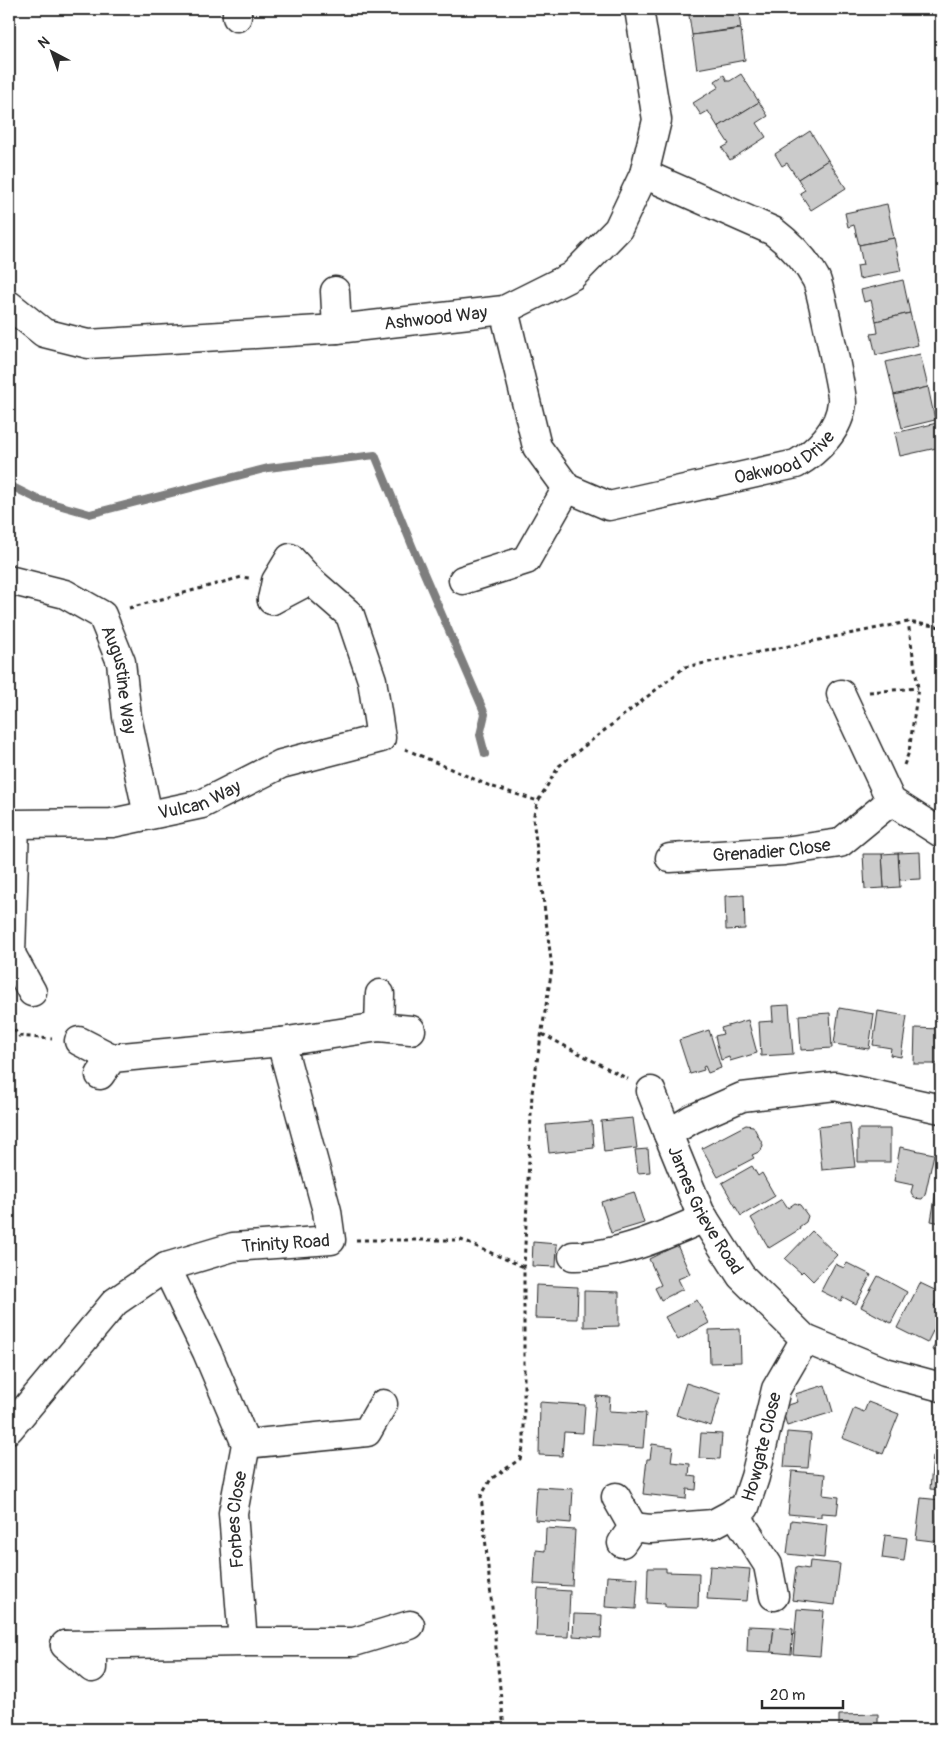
<svg xmlns="http://www.w3.org/2000/svg" width="950" height="1738" viewBox="0 0 950 1738" font-family="Pangolin,sans-serif">
<style>
.lines{fill:none;stroke-linecap:round;stroke-linejoin:round}
.stream{stroke:#7e7e7e;stroke-width:8}
.building{fill:#cbcbcb;stroke:#2b2b2b}
.minor-casing{stroke:#2b2b2b;stroke-width:31}
.path{stroke:#2b2b2b;stroke-width:3;stroke-dasharray:4 4;stroke-linecap:butt}
.minor{stroke:#fff;stroke-width:28}
.labels{text-anchor:middle;stroke-width:4.5;stroke-linejoin:round;paint-order:stroke}
.street-label{font-size:18px;fill:#2b2b2b;stroke:#fff}
</style>
<rect width="100%" height="100%" fill="#fff"/>
<filter id="ink" filterUnits="userSpaceOnUse"><feTurbulence type="fractalNoise" baseFrequency=".02" numOctaves="2"/><feDisplacementMap in="SourceGraphic" scale="10" xChannelSelector="R" yChannelSelector="G"/><feConvolveMatrix kernelMatrix="1 2 1 2 8 2 1 2 1" color-interpolation-filters="sRGB"/></filter>
<g filter="url(#ink)">
<g class="lines">
<path class="stream" d="M9 485 37 499 90 514 268 468 375 455 413 548 485 714 480 735 485 754"/>
</g>
<g class="building">
<path d="M688 9H738L741 28 692 35Z"/>
<path d="M741 29 745 60 697 69 692 35Z"/>
<path d="M741 74 759 102 718 127 708 111 701 115 693 103 719 87 715 81 724 75 727 81H730Z"/>
<path d="M759 102 768 116 757 123 766 137 730 160 722 148 729 144 718 127Z"/>
<path d="M810 131 828 160 798 179 787 163 782 166 775 154Z"/>
<path d="M828 160 846 188 811 210 800 193 805 190 798 179Z"/>
<path d="M887 204 894 238 859 245 854 225 848 227 845 213Z"/>
<path d="M894 238 901 271 859 279 857 266 863 265 859 245Z"/>
<path d="M903 280 910 313 876 321 871 300 864 302 861 290Z"/>
<path d="M910 313 918 345 876 355 871 334 878 333 876 321Z"/>
<path d="M920 354 928 387 894 395 886 362Z"/>
<path d="M928 387 935 420 902 428 894 395Z"/>
<path d="M941 422V447L900 456 895 433Z"/>
<path d="M920 852 921 879 899 880 898 853Z"/>
<path d="M898 853 900 887 884 888 882 854Z"/>
<path d="M863 854H882L884 888 865 889Z"/>
<path d="M744 895 745 929 726 930 725 896Z"/>
<path d="M789 1005 793 1054 761 1056 759 1022 773 1021 772 1006Z"/>
<path d="M839 1008 874 1014 869 1049 834 1044Z"/>
<path d="M878 1011 907 1016 901 1057 890 1055 891 1048 873 1045Z"/>
<path d="M830 1013 832 1048 801 1050 799 1015Z"/>
<path d="M748 1020 757 1053 730 1061 729 1057 721 1060 715 1036 723 1034 721 1028Z"/>
<path d="M915 1028 941 1029V1064H914Z"/>
<path d="M709 1030 721 1068 708 1073 705 1066 703 1067 704 1070 690 1074 679 1040Z"/>
<path d="M633 1118 637 1148 604 1152 601 1121Z"/>
<path d="M592 1121 594 1148 549 1153 546 1125Z"/>
<path d="M850 1123 855 1167 822 1170 818 1127Z"/>
<path d="M746 1125 753 1126 763 1145 761 1151 752 1155 754 1158 718 1177 702 1148Z"/>
<rect x="858" y="1129" width="32" height="33"/>
<path d="M900 1147 934 1154 925 1195 922 1199 914 1198 911 1192 913 1185 894 1181Z"/>
<path d="M648 1149 650 1172 638 1173 635 1150Z"/>
<path d="M752 1166 758 1176 762 1173 775 1196 741 1216 722 1183Z"/>
<path d="M939 1175H941V1223L931 1221Z"/>
<path d="M634 1192 644 1223 611 1233 601 1202Z"/>
<path d="M782 1199 788 1208 795 1203 800 1205 808 1216 806 1222 799 1227 800 1229 769 1248 751 1218Z"/>
<path d="M812 1231 837 1255 813 1281 803 1271 801 1273 785 1259Z"/>
<path d="M533 1242 557 1244 556 1267 532 1266Z"/>
<path d="M677 1245 690 1274 678 1279 683 1289 661 1300 655 1288 661 1285 649 1259Z"/>
<path d="M847 1263 871 1275 856 1304 843 1297 841 1301 821 1291 835 1264 844 1268Z"/>
<path d="M878 1276 907 1292 891 1323 861 1307Z"/>
<path d="M920 1283 941 1293 934 1306 941 1310V1315L927 1343 897 1328Z"/>
<path d="M536 1285 578 1287 577 1319 535 1318Z"/>
<path d="M584 1291 619 1292V1326L584 1327Z"/>
<path d="M697 1300 709 1323 678 1340 665 1317Z"/>
<path d="M740 1329 741 1362 710 1363 709 1330Z"/>
<path d="M941 1332V1354L932 1350Z"/>
<path d="M686 1383 721 1394 711 1426 676 1415Z"/>
<path d="M825 1385 833 1412 787 1426 782 1407 798 1402 795 1394Z"/>
<path d="M596 1396 610 1397 609 1411 646 1413 643 1448 592 1445Z"/>
<path d="M540 1402 585 1405 583 1433 564 1432 562 1456 539 1455Z"/>
<path d="M868 1402 899 1414 883 1454 842 1438 854 1408 864 1412Z"/>
<path d="M787 1432 811 1434 808 1468 784 1467Z"/>
<path d="M701 1433 722 1434 720 1459 699 1458Z"/>
<path d="M652 1444 673 1447 671 1462 690 1464 689 1476 697 1477 696 1490 687 1489 686 1499 643 1494 647 1459H650Z"/>
<path d="M933 1456 941 1457V1490L930 1489Z"/>
<path d="M792 1471 825 1474 823 1495 839 1497 837 1514 821 1513V1517L788 1514Z"/>
<path d="M537 1487 573 1489 571 1523 535 1520Z"/>
<path d="M921 1498 941 1500V1542L916 1539Z"/>
<path d="M791 1520 827 1524 824 1558 787 1554Z"/>
<path d="M546 1528 575 1530 572 1586 534 1584 536 1550 545 1551Z"/>
<path d="M885 1535 907 1538 904 1561 882 1558Z"/>
<path d="M810 1561 840 1564 835 1605 792 1600 796 1567 809 1569Z"/>
<path d="M710 1566 750 1569 747 1601 707 1599Z"/>
<path d="M648 1568H666V1572L699 1573 698 1608 665 1607V1604L647 1603Z"/>
<path d="M607 1576 638 1578 636 1609 605 1607Z"/>
<path d="M538 1589 570 1591 568 1637 536 1636Z"/>
<path d="M797 1609 824 1611 820 1656 793 1654Z"/>
<path d="M574 1614 602 1615 601 1638 573 1636Z"/>
<path d="M748 1626 774 1627 771 1652 747 1651Z"/>
<path d="M774 1627 793 1629 791 1654 771 1652Z"/>
<path d="M878 1714V1729H839V1715Z"/>
</g>
<g class="lines">
<defs>
<g id="minor">
<path d="M237 9V17"/>
<path d="M335 291 337 329"/>
<path id="s1" d="M9 305 44 333 88 344 337 329 504 310 572 276 618 229 644 174 657 120 639 9"/>
<path id="s2" d="M504 310 537 447 567 488 609 506 796 464C818 451 840 429 842 402 843 394 820 286 816 279 806 260 790 244 773 231L644 174"/>
<path id="s3" d="M9 580 65 594 102 615 121 662 127 717 148 815"/>
<path d="M463 580 526 560 567 488"/>
<path d="M272 600 276 581 290 558 310 580"/>
<path d="M841 694 891 801 941 833"/>
<path id="s4" d="M9 822 15 824 112 823 202 804 281 764 381 738 372 680 350 615 310 580 272 600"/>
<path id="s5" d="M670 858 784 851 840 843 891 801"/>
<path d="M11 954 32 992"/>
<path d="M9 955 11 954 15 824"/>
<path d="M379 1027 380 994"/>
<path d="M79 1041 112 1058"/>
<path d="M100 1075 112 1058 281 1042"/>
<path d="M651 1091 668 1134"/>
<path id="s6" d="M941 1109 835 1086 742 1097 692 1119 668 1134 700 1212 741 1276 805 1339 885 1372 941 1387"/>
<path d="M573 1256C615 1257 666 1235 704 1218"/>
<path id="s7" d="M9 1429 115 1302 166 1267 233 1247 331 1240 327 1211 281 1042 379 1027 411 1030"/>
<path d="M246 1444 367 1432 383 1404"/>
<path d="M616 1497 633 1527 622 1543"/>
<path d="M734 1512 768 1565 774 1596"/>
<path id="s8" d="M633 1527 650 1529 713 1524 745 1507 755 1477 776 1389 805 1339"/>
<path d="M243 1642H354L410 1625"/>
<path id="s9" d="M65 1645 243 1642 233 1513 246 1444 207 1352 166 1267"/>
<path d="M65 1645 92 1668V1646"/>
</g>
</defs>
<use href="#minor" class="minor-casing"/>
<g class="path">
<path d="M129 608 242 577 249 578"/>
<path d="M869 692 918 688"/>
<path d="M405 749 490 786 538 801"/>
<path d="M904 765 909 752 918 688 908 622"/>
<path d="M9 1023 19 1036 52 1039"/>
<path d="M542 1034 628 1079"/>
<path d="M356 1240H461L524 1267"/>
<path d="M504 1729 481 1496 491 1479 520 1459 524 1444V1267L532 1093 552 968 533 818 538 801 559 766 685 667 908 622 941 627"/>
</g>
<use href="#minor" class="minor"/>
</g>
</g>
<g class="labels">
<g class="street-label">
<text dy="6" stroke="none"><textPath href="#s1" startOffset="439">Ashwood Way</textPath></text>
<text dy="6" stroke="none"><textPath href="#s2" startOffset="421">Oakwood Drive</textPath></text>
<text dy="6" stroke="none"><textPath href="#s3" startOffset="168">Augustine Way</textPath></text>
<text dy="6" stroke="none"><textPath href="#s4" startOffset="194">Vulcan Way</textPath></text>
<text dy="6" stroke="none"><textPath href="#s5" startOffset="102">Grenadier Close</textPath></text>
<text dy="6" stroke="none"><textPath href="#s6" startOffset="370">James Grieve Road</textPath></text>
<text dy="6" stroke="none"><textPath href="#s7" startOffset="350">Trinity Road</textPath></text>
<text dy="6" stroke="none"><textPath href="#s8" startOffset="179">Howgate Close</textPath></text>
<text dy="6" stroke="none"><textPath href="#s9" startOffset="301">Forbes Close</textPath></text>
</g>
</g>
<rect width="950" height="1738" fill="none" stroke="#fff" stroke-width="30"/>
<rect x="15" y="15" width="920" height="1708" fill="none" stroke="#2b2b2b" stroke-width="2" filter="url(#ink)"/>
<g transform="translate(52 52) rotate(319)" stroke="#ffffff" stroke-width="4" paint-order="stroke">
<path d="M0-4L9 19L0 12L-9 19Z" fill="#2b2b2b"/>
<text y="-8" font-size="14" font-weight="bold" text-anchor="middle" fill="#2b2b2b">N</text>
</g>
<path d="M762 1700v8h81v-8" fill="none" stroke="#2b2b2b" stroke-width="2.5"/>
<text x="770" y="1700" font-size="15" fill="#2b2b2b" stroke="#ffffff" stroke-width="4" paint-order="stroke">20 m</text>
</svg>
